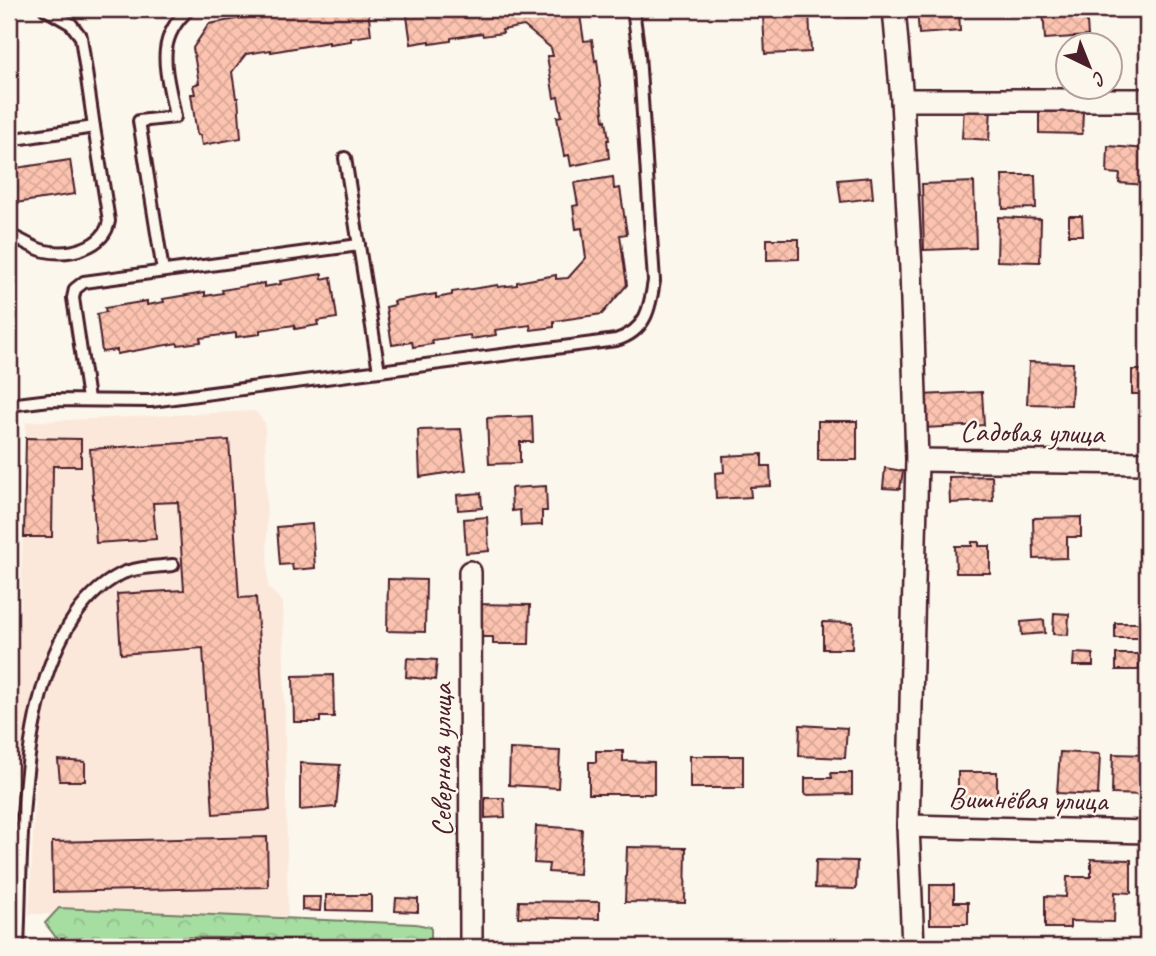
<svg xmlns="http://www.w3.org/2000/svg" width="1156" height="956" viewBox="0 0 1156 956" font-family="Caveat,sans-serif">
<style>
.built{fill:#fbe8da}
.forest{fill:url(#forest-crowns);stroke:#787e66;stroke-width:2}
.building{fill:url(#building-cross-hatch);stroke:#4a1f2b;stroke-width:2}
.lines{fill:none;stroke-linecap:round;stroke-linejoin:round}
.service-casing{stroke:#4a1f2b;stroke-width:16}
.minor-casing{stroke:#4a1f2b;stroke-width:26}
.path{stroke:#4a1f2b;stroke-width:3.5;stroke-dasharray:2 5;stroke-linecap:butt}
.service{stroke:#fbf7ec;stroke-width:10}
.minor{stroke:#fbf7ec;stroke-width:21}
.labels{text-anchor:middle;stroke-width:5;stroke-linejoin:round;paint-order:stroke}
.street-label{font-size:30px;fill:#4a1f2b;stroke:#fbf7ec}
</style>
<defs>
<pattern id="forest-crowns" width="20" height="18" patternUnits="userSpaceOnUse" patternTransform="scale(1.75)"><rect width="20" height="18" fill="#a6dda1"/><path d="M2 6a3 3 0 1 1 6 0M12 15a3 3 0 1 1 6 0" fill="none" stroke="#90bd8b"/></pattern>
<pattern id="building-cross-hatch" width="8" height="8" patternUnits="userSpaceOnUse" patternTransform="scale(1.75)"><rect width="8" height="8" fill="#fcc4b0"/><path d="M0 0l8 8M0 8l8-8" fill="none" stroke="#daa898"/></pattern>
</defs>
<rect width="100%" height="100%" fill="#fbf7ec"/>
<filter id="ink" filterUnits="userSpaceOnUse"><feTurbulence type="fractalNoise" baseFrequency=".0143" numOctaves="2"/><feDisplacementMap in="SourceGraphic" scale="14" xChannelSelector="R" yChannelSelector="G"/><feConvolveMatrix kernelMatrix="1 2 1 2 8 2 1 2 1" color-interpolation-filters="sRGB"/></filter>
<g filter="url(#ink)">
<path class="built" d="M255 411 265 423 268 587 283 602 288 919 29 914 36 777 16 775 26 422Z"/>
<path class="forest" d="M59 908 416 924 431 927V942L119 936 58 940 45 923Z"/>
<g class="building">
<path d="M255 9H368L371 35 351 38V41L329 44V42L271 52V50L246 54 232 72 236 98H238L241 138 202 145 200 135H197L191 94H195L193 85 199 83 193 48 209 24 248 17V13L256 12Z"/>
<path d="M406 9H579L584 41 592 40 595 61 597 60 604 121 606 120 609 140H607L609 158 571 166 569 155 564 156 557 117 562 116 558 97 554 98 547 56H553L551 48 524 26 502 30 503 33 483 36 482 33 451 38V41L430 44V41L411 44Z"/>
<path d="M847 9H874L876 16 847 17Z"/>
<path d="M917 9H959L960 31 919 34Z"/>
<path d="M1043 9H1086L1088 36 1045 39Z"/>
<path d="M809 12 811 52 765 54 763 15Z"/>
<path d="M964 108 991 109 989 140 962 138Z"/>
<path d="M1039 110 1083 111 1082 134 1039 133Z"/>
<path d="M1108 146 1147 149V185L1119 183 1120 174 1107 173Z"/>
<path d="M70 160 75 194 9 204V169Z"/>
<path d="M1002 175H1035L1036 208 1003 209Z"/>
<path d="M613 177 614 189 620 188 627 234 620 235 627 285 602 314 554 321V327L531 330 530 325 495 330 496 335 471 339 470 335 432 340 433 344 413 347 412 342 392 345 386 307 395 305 394 301 436 294V298L452 295V292L498 285V287L517 285V282L556 275V279L568 278 586 258 582 228 576 229 573 206 578 205 574 183Z"/>
<path d="M871 177 873 198 841 202 838 180Z"/>
<path d="M974 182 976 248 924 250 922 184Z"/>
<path d="M1069 216H1082L1083 235H1069Z"/>
<path d="M998 217 1041 219 1040 262 997 261Z"/>
<path d="M767 239H799V259L767 260Z"/>
<path d="M322 274V279L331 277 337 318 317 321 318 325 295 329 294 325 260 330V334L236 337V333L200 338 201 342 178 345 177 343 117 354V350L102 352 97 314 106 312 105 308 147 301V305L164 302 163 299 205 292V296L223 293 222 290 264 283V287L281 284 280 281Z"/>
<path d="M1029 362 1073 363 1071 405 1027 404Z"/>
<rect x="1132" y="370" width="15" height="24"/>
<path d="M982 392 984 425 924 428 922 395Z"/>
<path d="M532 416 533 442H520V463L489 464 487 418Z"/>
<rect x="818" y="421" width="39" height="39"/>
<path d="M461 429 466 470 420 477 418 430Z"/>
<path d="M26 438 81 439V466H53L52 537H24Z"/>
<path d="M229 440 239 598 256 597 270 810 213 814 203 648 121 654 117 594 184 590 178 502 153 503 156 539 96 543 90 449Z"/>
<path d="M762 454V466H770L771 486 750 487 751 497 716 499 715 473 724 472 723 456Z"/>
<path d="M885 468 903 471 900 489 883 488Z"/>
<path d="M992 476 993 501 950 503 949 477Z"/>
<path d="M546 486 547 511H542V525L521 526 520 510 512 511 511 488Z"/>
<path d="M481 493 482 508 458 510 457 495Z"/>
<path d="M487 517 489 551 466 553 464 519Z"/>
<path d="M1081 517V537H1067V558L1034 559 1033 518Z"/>
<path d="M312 524 315 568 293 570 292 564 280 565 277 527Z"/>
<path d="M972 542H979V546H990V573H956L955 546H972Z"/>
<path d="M388 579 426 580 425 632 387 631Z"/>
<path d="M472 604 530 605 529 644H493V637H472Z"/>
<path d="M1054 613 1069 614 1068 635 1053 634Z"/>
<path d="M1140 613H1147V638H1115V623H1141Z"/>
<path d="M1044 620 1045 633 1022 635 1021 622Z"/>
<path d="M823 622 853 623 852 649H823Z"/>
<path d="M1074 653 1093 654V666H1073Z"/>
<rect x="1116" y="654" width="23" height="16"/>
<path d="M407 658 437 660 435 680 406 677Z"/>
<path d="M333 675 334 717H320V722H294L293 676Z"/>
<path d="M800 725 847 728 845 758 799 756Z"/>
<path d="M510 749 560 751 558 788 509 785Z"/>
<path d="M596 751H623V761L654 762V794H589V762H596Z"/>
<path d="M1060 752 1100 754 1098 795 1057 793Z"/>
<path d="M1113 754 1147 755V795L1112 794Z"/>
<rect x="690" y="756" width="53" height="32"/>
<path d="M58 760 85 762V781H60Z"/>
<path d="M300 763 340 765 336 807 300 810Z"/>
<rect x="958" y="772" width="39" height="29"/>
<path d="M831 773H852V794L805 795V778H832Z"/>
<path d="M485 798H504L505 817 485 818Z"/>
<path d="M536 826 582 829 579 874 548 872 549 864 534 863Z"/>
<path d="M267 837 268 887 53 892 52 842Z"/>
<path d="M627 847 686 848 685 903 625 902Z"/>
<path d="M1091 859 1131 860V893L1115 892 1114 922 1070 921V928H1045V896L1066 897 1067 877H1091Z"/>
<path d="M816 860 857 861 856 889 815 888Z"/>
<path d="M930 885H954V902H968V924H930Z"/>
<path d="M326 895H371V911L326 910Z"/>
<path d="M302 897H321L320 911 302 910Z"/>
<path d="M396 898 418 899V912L395 911Z"/>
<path d="M519 901 599 902V919L518 917Z"/>
</g>
<g class="lines">
<defs>
<g id="service">
<path d="M45 9 71 24 81 37 94 127"/>
<path d="M9 140 94 127 109 221C104 248 69 256 45 251 32 248 21 239 9 235"/>
<path d="M345 158 379 371"/>
<path d="M163 271 139 121 175 117C168 74 152 42 189 9"/>
<path d="M88 399 73 298 75 289 84 282 359 245"/>
<path d="M9 405 50 400 151 401 616 340C646 331 650 308 654 281L639 54 633 9"/>
<path d="M18 947C23 844 13 630 121 574 135 567 157 567 173 565"/>
</g>
<g id="minor">
<path d="M894 9 902 100 911 269 917 460 908 826 913 947"/>
<path d="M902 100H1147"/>
<path d="M917 460 1147 463"/>
<path d="M470 572 471 947"/>
<path d="M908 826 1147 832"/>
</g>
</defs>
<use href="#service" class="service-casing"/>
<use href="#minor" class="minor-casing"/>
<g class="path">
<path d="M9 738V758"/>
<path d="M9 764 11 773"/>
</g>
<use href="#service" class="service"/>
<use href="#minor" class="minor"/>
</g>
</g>
<g class="labels">
<g class="street-label">
<text transform="translate(1032 432) rotate(1)" y="10">Садовая улица</text>
<text transform="translate(441 760) rotate(-90)" y="10">Северная улица</text>
<text transform="translate(1028 799) rotate(1)" y="10">Вишнёвая улица</text>
</g>
</g>
<rect width="1156" height="956" fill="none" stroke="#fbf7ec" stroke-width="35"/>
<rect x="18" y="18" width="1121" height="921" fill="none" stroke="#4a1f2b" stroke-width="2.5" filter="url(#ink)"/>
<g transform="translate(1089 66) rotate(137)"><circle r="33" fill="#fbf7ec" stroke="#b4a19f" stroke-width="2"/>
<path d="M0-5L12 26L0 18L-12 26Z" fill="#4a1f2b"/>
<text y="-10" font-size="19" font-weight="bold" text-anchor="middle" fill="#4a1f2b">С</text>
</g>
</svg>
